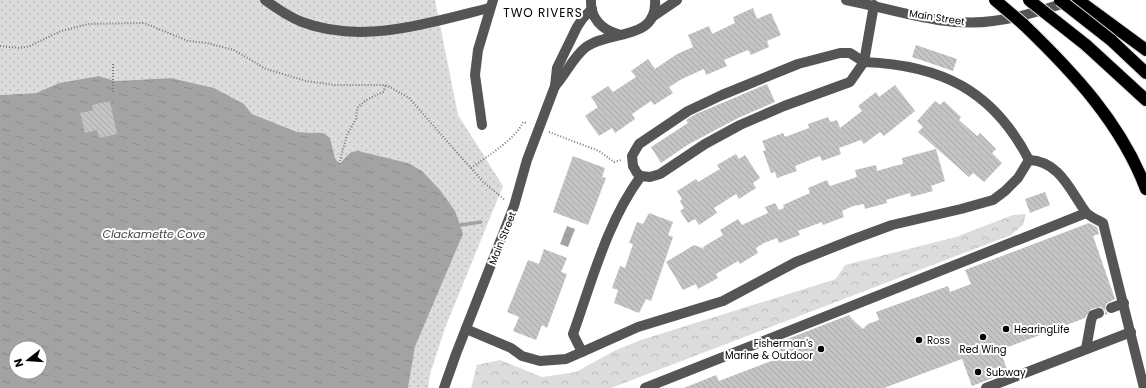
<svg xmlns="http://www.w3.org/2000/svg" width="1146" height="388" viewBox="0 0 1146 388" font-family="Poppins,sans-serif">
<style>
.grass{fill:url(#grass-dots)}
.forest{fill:url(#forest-crowns)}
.water{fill:url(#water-ripples);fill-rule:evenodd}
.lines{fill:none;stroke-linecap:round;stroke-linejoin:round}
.stream{stroke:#a3a3a3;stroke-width:3.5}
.building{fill:url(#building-back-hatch)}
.highway-casing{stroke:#dbdbdb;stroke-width:14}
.path{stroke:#777;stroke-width:2;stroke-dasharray:1 2;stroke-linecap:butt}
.minor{stroke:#555;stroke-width:10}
.highway{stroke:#000;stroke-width:12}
.highway-bridge-casing{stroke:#dbdbdb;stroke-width:14;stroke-linecap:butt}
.highway-bridge{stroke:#000;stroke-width:12}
.poi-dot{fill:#000;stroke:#fff;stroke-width:1.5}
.labels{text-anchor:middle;stroke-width:4;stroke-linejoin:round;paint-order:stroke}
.street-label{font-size:10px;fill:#000;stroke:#fff}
.poi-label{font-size:10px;fill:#000;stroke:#fff;text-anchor:start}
.water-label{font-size:11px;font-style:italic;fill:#444;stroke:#fff}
.quarter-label{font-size:12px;letter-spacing:1px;fill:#000;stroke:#fff}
</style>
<defs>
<pattern id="grass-dots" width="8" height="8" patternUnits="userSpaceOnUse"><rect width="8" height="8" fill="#dcdcdc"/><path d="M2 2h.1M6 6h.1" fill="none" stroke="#bbb" stroke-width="1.8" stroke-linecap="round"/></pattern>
<pattern id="forest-crowns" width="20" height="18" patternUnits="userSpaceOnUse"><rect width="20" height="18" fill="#dcdcdc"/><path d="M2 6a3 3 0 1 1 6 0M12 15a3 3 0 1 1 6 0" fill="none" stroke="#bbb"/></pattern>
<pattern id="water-ripples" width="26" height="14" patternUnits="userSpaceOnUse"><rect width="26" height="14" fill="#a3a3a3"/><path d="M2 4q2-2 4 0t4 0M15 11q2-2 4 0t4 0" fill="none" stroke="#8b8b8b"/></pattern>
<pattern id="building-back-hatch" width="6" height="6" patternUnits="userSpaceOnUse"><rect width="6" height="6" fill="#c4c4c4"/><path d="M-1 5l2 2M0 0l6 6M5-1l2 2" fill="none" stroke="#a7a7a7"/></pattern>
</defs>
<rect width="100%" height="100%" fill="#fff"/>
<path class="grass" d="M0 0H435L458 115 503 186 445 328 430 374 428 388H408L415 347 463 234 408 163 351 152 339 164 335 158 330 138 311 132H297L252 114 244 104 214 88 171 78 115 81 99 76 59 83 36 93 0 95Z"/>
<path class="forest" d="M1026 214 1023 225 1011 235 611 388H471L477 365 500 360 542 377 576 372 614 351 641 340 836 279 845 265 956 237 1013 215Z"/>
<g class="water">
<path d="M99 76 115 81 171 78 214 88 244 104 252 114 297 132 323 133 330 138 335 158 339 164 351 152 358 151 408 163 422 171 440 190 455 211 463 234 415 347 408 388H0V95L36 93 59 83ZM16 348H40V372H16Z"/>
<path d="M567 226 575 229 568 247 560 244Z"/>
</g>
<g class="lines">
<path class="stream" d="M460 225 481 222"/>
</g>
<g class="building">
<path d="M753 8 757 19 771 13 781 35 767 41 769 47 751 55 748 50 724 60 727 66 706 75 704 69 682 79 669 87 673 93 654 105 651 101 632 114 635 119 615 133 612 128 599 136 585 116 598 107 591 97 608 86 613 92 636 77 631 71 648 59 655 69 677 54 693 47 688 35 709 26 712 34 735 23 733 17Z"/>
<path d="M916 45 957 59 953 71 912 57Z"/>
<path d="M767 84 775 102 738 118 689 144 661 163 651 147 688 123 686 120 696 114Z"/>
<path d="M895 85 915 111 884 136 880 132 864 144 861 140 839 148 841 154 822 161 820 156 795 166 797 171 777 178 775 172 771 173 763 151 766 150 762 141 783 133 785 137 809 128 808 124 828 117 830 122 837 120 840 128 862 111 858 106 876 92 879 97Z"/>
<path d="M110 101 117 134 99 138 97 130 85 133 80 113 93 110 92 105Z"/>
<path d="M935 101 940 105 944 101 961 117 959 120 977 136 980 133 996 149 992 153 1002 163 984 182 973 173 969 177 918 132 923 127 917 121Z"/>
<path d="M936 149 945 181 931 186 933 191 911 197 910 193 886 200 887 203 865 209 864 204 853 206 842 211 844 217 823 225 822 222 798 231 800 235 779 243 777 238 764 243 756 248 758 253 740 264 738 261 716 274 718 278 698 289 696 284 683 290 666 262 694 245 705 249 703 247 723 235 720 230 738 219 742 225 768 213 765 207 775 203 779 210 784 208 783 205 810 193 808 188 827 180 830 186 857 177 855 170 876 165 877 171 894 166 903 164 902 158Z"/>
<path d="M736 154 739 159 745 155 760 178 753 183 756 188 739 199 736 194 714 208 717 213 699 225 695 219 688 223 680 211 684 208 680 201 682 199 677 191 696 179 698 182 720 169 717 165Z"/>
<path d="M573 156 605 168 602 177 606 178 588 225 553 212Z"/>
<path d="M1045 192 1050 205 1030 213 1025 199Z"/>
<path d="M649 213 673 222 668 235 673 237 651 301 646 299 639 313 614 303 618 290 612 288 620 266 625 268 633 244 629 243 637 222 643 224Z"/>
<path d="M1089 223 1097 227 1099 234 1093 236 1115 299 1106 304 1105 310 1108 314 1105 315V311L1101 307 1091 309 1085 318 1000 350 1008 372 972 386 962 359 884 388H684L716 375 719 381 782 357 777 343 849 315 851 318 863 329 868 324 879 320 876 312 948 286 950 292 971 284 965 270Z"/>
<path d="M544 249 567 258 561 272 567 274 547 328 542 325 536 340 513 331 519 317 507 312 528 260 539 264Z"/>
</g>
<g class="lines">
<defs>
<g id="highway">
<path d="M1078 0 1146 50"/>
<path d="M1023 24C1073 72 1121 123 1146 189"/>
<path d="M1111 40 1146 73"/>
<path d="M1086 45 1146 100"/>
</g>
</defs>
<use href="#highway" class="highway-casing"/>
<g class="path">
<path d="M0 46 20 48 30 46 61 31 88 24 144 23 188 41 207 43 234 50 266 69 306 81 335 85H386L409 98 484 183 505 200"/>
<path d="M113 64V94"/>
<path d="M549 132 599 151 614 162 621 160"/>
<path d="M339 164 347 135 356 119 357 108 366 100 383 92 386 85"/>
<path d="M471 168C486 157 516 139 523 122L527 123"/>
</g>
<g class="minor">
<path d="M265 0C276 8 289 17 302 22 363 45 429 23 489 8"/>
<path d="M591 0C590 18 602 30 618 34"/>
<path d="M846 0C893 9 944 28 993 21 1021 18 1048 8 1075 0"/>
<path d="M652 17 677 0"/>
<path d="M840 53H850L864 62 850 82 784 106 740 125 705 144 660 174 650 177 641 176 637 173 633 166 632 156 639 144 688 111 722 95 798 64Z"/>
<path d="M555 86C566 74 573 57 586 47 609 30 658 41 655 0"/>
<path d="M482 125 475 75 478 50 493 0"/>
<path d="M1029 160C1059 161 1070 190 1085 211 1089 217 1098 220 1103 223L1144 388"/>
<path d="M641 176C607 222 592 281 573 334L582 352 638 327 723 301 796 262 854 239 892 225 961 209 993 200 1005 191 1018 178 1029 160C993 90 941 65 864 62L874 5"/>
<path d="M1111 308 1124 303"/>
<path d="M466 329 511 348 522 356 540 361 566 359 582 352"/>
<path d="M1086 349 1091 321 1093 315 1099 313"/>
<path d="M444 388 456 354 514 206 527 160 555 86 557 68 577 27 583 18 592 9"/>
<path d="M645 388 1086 213"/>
<path d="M986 388 1131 332"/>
</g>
<use href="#highway" class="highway"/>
<defs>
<g id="highway-bridge">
<path d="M995 0 1023 24"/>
<path d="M1029 0 1086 45"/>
<path d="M1060 0 1111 40"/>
</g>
</defs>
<use href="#highway-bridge" class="highway-bridge-casing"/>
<use href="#highway-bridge" class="highway-bridge"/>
</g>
<g class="poi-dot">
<circle cx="1006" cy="329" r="4"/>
<circle cx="983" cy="337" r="4"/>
<circle cx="919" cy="340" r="4"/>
<circle cx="821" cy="349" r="4"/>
<circle cx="978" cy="372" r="4"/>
</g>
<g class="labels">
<g class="street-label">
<text transform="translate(937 17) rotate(9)" y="4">Main Street</text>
<text transform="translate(502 238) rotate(-68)" y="4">Main Street</text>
</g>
<g class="poi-label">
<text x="1014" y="333">HearingLife</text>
<text x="927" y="344">Ross</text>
<text x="813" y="347" text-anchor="end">Fisherman's<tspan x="813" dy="12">Marine &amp; Outdoor</tspan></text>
<text x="983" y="353" text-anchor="middle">Red Wing</text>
<text x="986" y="376">Subway</text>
</g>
<g class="water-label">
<text x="154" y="238">Clackamette Cove</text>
</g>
<g class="quarter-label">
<text x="543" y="17">TWO RIVERS</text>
</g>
</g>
<g transform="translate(28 360) rotate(253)"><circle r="19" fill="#ffffff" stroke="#999999"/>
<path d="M0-3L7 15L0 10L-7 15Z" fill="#000000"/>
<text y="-6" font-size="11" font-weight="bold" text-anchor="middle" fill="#000000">N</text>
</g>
</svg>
